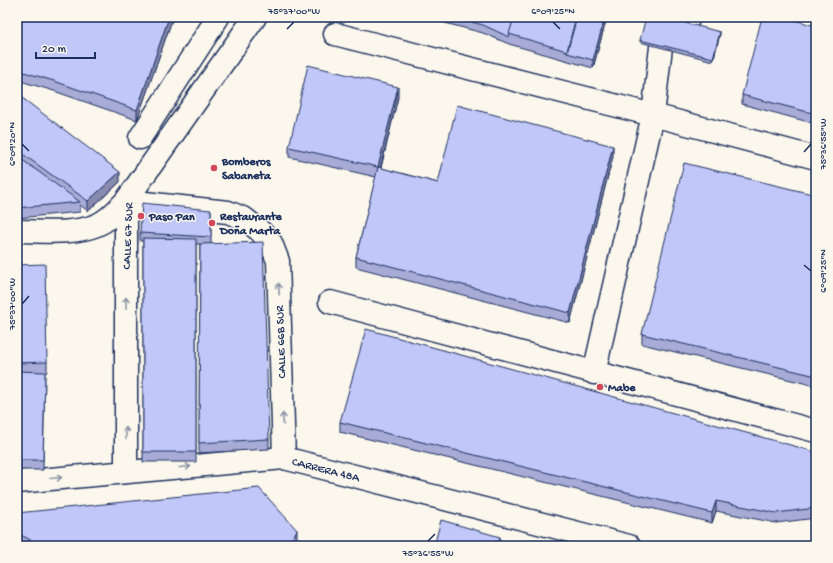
<svg xmlns="http://www.w3.org/2000/svg" width="833" height="563" viewBox="0 0 833 563" font-family="'Gochi Hand',sans-serif">
<style>
.lines{fill:none;stroke-linecap:round;stroke-linejoin:round}
.minor-casing{stroke:#1b2f5e;stroke-width:25}
.minor{stroke:#fbf7ec;stroke-width:22}
.wall{fill:#a7abd6;stroke:#1b2f5e}
.shaded-wall{fill:#888bae;stroke:#1b2f5e}
.building{fill:#c2c7f9;stroke:#1b2f5e}
.oneway{stroke:#8b93a5}
.ticks{fill:none;stroke:#1b2f5e;stroke-width:1.5}
.poi-dot{fill:#d1495b;stroke:#fbf7ec;stroke-width:1.5}
.labels{text-anchor:middle;stroke-width:3;stroke-linejoin:round;paint-order:stroke}
.poi-label{font-size:12px;font-weight:bold;fill:#1b2f5e;stroke:#fbf7ec;text-anchor:start}
.street-label{font-size:12px;fill:#1b2f5e;stroke:#fbf7ec}
.neatline{fill:none;stroke:#1b2f5e;stroke-width:1.5}
.ticks-label{font-size:10px;text-anchor:middle;fill:#1b2f5e}
</style>
<rect width="100%" height="100%" fill="#fbf7ec"/>
<filter id="ink" filterUnits="userSpaceOnUse"><feTurbulence type="fractalNoise" baseFrequency=".025" numOctaves="2"/><feDisplacementMap in="SourceGraphic" scale="8" xChannelSelector="R" yChannelSelector="G"/><feConvolveMatrix kernelMatrix="1 2 1 2 8 2 1 2 1" color-interpolation-filters="sRGB"/></filter>
<g filter="url(#ink)">
<g class="lines">
<defs>
<g id="minor">
<path d="M685 26 689 17"/>
<path d="M335 34 653 115 816 158"/>
<path d="M140 138 218 17"/>
<path d="M126 201 228 212 245 219 260 231 271 243 278 261 284 458"/>
<path d="M126 201V472"/>
<path d="M17 231C43 231 72 235 97 225 109 220 117 210 126 201L255 17"/>
<path d="M330 302 816 431"/>
<path d="M594 373 653 115 661 47"/>
<path d="M17 482 284 458 629 546"/>
</g>
</defs>
<use href="#minor" class="minor-casing"/>
<use href="#minor" class="minor"/>
</g>
<g class="wall">
<path d="M17 17H173L137 120 54 91 17 80Z"/>
<path d="M422 17H607L593 68 509 44 483 33Z"/>
<path d="M816 26V124L742 104V95Z"/>
<path d="M720 34 713 61 640 42V40Z"/>
<path d="M17 94 120 182 88 211 80 205V212L17 218Z"/>
<path d="M398 97 381 168 438 183 613 156 570 323 356 267V257L376 177 289 157V147Z"/>
<path d="M816 195V386L642 344V334Z"/>
<path d="M211 210V244L269 439V449L199 453 200 244H196V462H143V241H140V233Z"/>
<path d="M17 265 47 362V372L45 373 43 470H17Z"/>
<path d="M340 422 816 452V518L776 523 716 511 712 523 340 432Z"/>
<path d="M17 513 297 540 294 546H23L17 543Z"/>
</g>
<g class="shaded-wall">
<path d="M169 17H173L137 120V110Z"/>
<path d="M605 17H607L593 68V60Z"/>
<path d="M720 32V34L713 61V58Z"/>
<path d="M398 87V97L378 177V167Z"/>
<path d="M613 146V156L570 323V313Z"/>
<path d="M120 172V182L88 211V201Z"/>
<path d="M716 501V511L712 523V513Z"/>
<path d="M297 530V540L294 546H288Z"/>
<path d="M500 537V546H498Z"/>
</g>
<g class="building">
<path d="M17 17H169L137 110 54 81 17 70Z"/>
<path d="M453 17H514L509 37 483 25Z"/>
<path d="M514 17H576L567 51 509 34Z"/>
<path d="M577 17H605L593 60 567 53Z"/>
<path d="M646 17H663L720 32 713 58 640 40Z"/>
<path d="M762 17H783L816 26V114L742 95Z"/>
<path d="M308 65 398 87 378 167 289 147Z"/>
<path d="M17 94 120 172 88 201 17 150Z"/>
<path d="M457 105 613 146 570 313 356 257 378 167 438 183Z"/>
<path d="M17 156 80 202 17 208Z"/>
<path d="M684 163 816 195V376L642 334Z"/>
<path d="M142 203 211 210V237L140 233Z"/>
<path d="M143 238 196 239V452H143Z"/>
<path d="M263 242 269 439 199 443 200 244Z"/>
<path d="M45 264 47 362 17 363V265Z"/>
<path d="M366 329 816 452V508L776 513 716 501 712 513 340 422Z"/>
<path d="M17 371 45 372 43 460H17Z"/>
<path d="M259 488 297 530 288 546H42L17 533V513Z"/>
<path d="M441 520 500 537 498 546H434Z"/>
</g>
<defs><path id="oneway-shaft" d="M-6 0H5M1.5-3L5.5 0L1.5 3" fill="none" stroke-width="1.6" stroke-linecap="round" stroke-linejoin="round"/></defs>
<g class="oneway">
<use href="#oneway-shaft" transform="translate(279 289) rotate(-92)"/>
<use href="#oneway-shaft" transform="translate(126 303) rotate(-90)"/>
<use href="#oneway-shaft" transform="translate(283 419) rotate(-92)"/>
<use href="#oneway-shaft" transform="translate(126 433) rotate(-90)"/>
<use href="#oneway-shaft" transform="translate(185 467) rotate(-5)"/>
<use href="#oneway-shaft" transform="translate(56 478) rotate(-5)"/>
</g>
</g>
<path class="ticks" d="M553 22 560 29M287 29 294 22M22 144 29 151M804 152 811 144M804 265 811 271M22 304 29 296M428 541 435 534"/>
<g class="poi-dot">
<circle cx="214" cy="168" r="4"/>
<circle cx="141" cy="216" r="4"/>
<circle cx="212" cy="223" r="4"/>
<circle cx="600" cy="387" r="4"/>
</g>
<g class="labels">
<g class="poi-label">
<text x="222" y="165">Bomberos<tspan x="222" dy="14">Sabaneta</tspan></text>
<text x="149" y="220">Paso Pan</text>
<text x="220" y="220">Restaurante<tspan x="220" dy="14">Doña Marta</tspan></text>
<text x="608" y="391">Mabe</text>
</g>
<g class="street-label">
<text transform="translate(127 236) rotate(-88)" y="4">CALLE 67 SUR</text>
<text transform="translate(280 342) rotate(-92)" y="4">CALLE 66B SUR</text>
<text transform="translate(326 469) rotate(14)" y="4">CARRERA 48A</text>
</g>
</g>
<rect width="833" height="563" fill="none" stroke="#fbf7ec" stroke-width="44"/>
<path d="M36 52v6h59v-6" fill="none" stroke="#1b2f5e" stroke-width="2"/>
<text x="42" y="52" font-size="12" fill="#1b2f5e" stroke="#fbf7ec" stroke-width="3" paint-order="stroke">20 m</text>
<rect x="22" y="22" width="789" height="519" class="neatline"/>
<g class="ticks-label">
<text x="294" y="14">75°37'00"W</text>
<text x="553" y="14">6°09'25"N</text>
<text transform="translate(11 144) rotate(-90)" y="4">6°09'20"N</text>
<text transform="translate(822 144) rotate(-90)" y="4">75°36'55"W</text>
<text transform="translate(822 271) rotate(-90)" y="4">6°09'25"N</text>
<text transform="translate(11 304) rotate(-90)" y="4">75°37'00"W</text>
<text x="428" y="556">75°36'55"W</text>
</g>
</svg>
